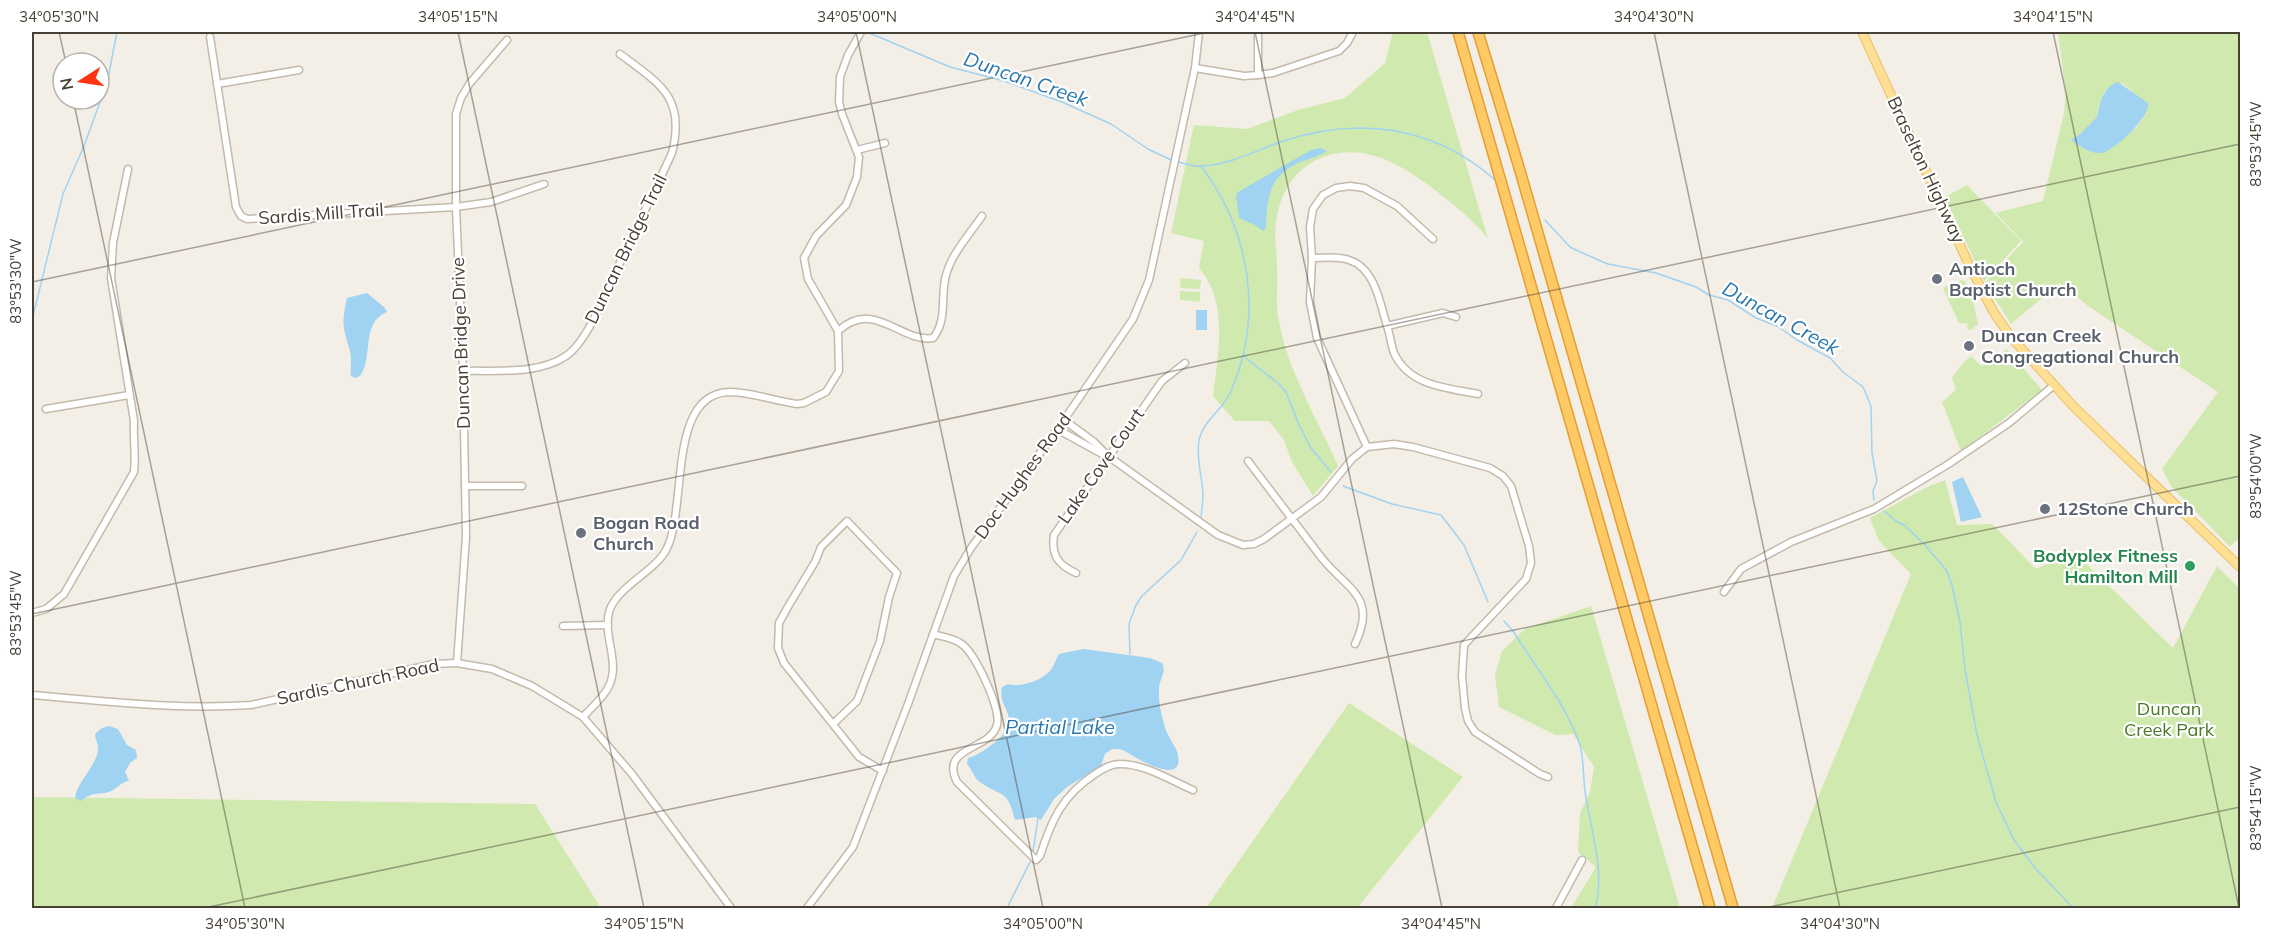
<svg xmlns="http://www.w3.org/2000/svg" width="2272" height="940" viewBox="0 0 2272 940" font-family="Mulish,sans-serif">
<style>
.green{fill:#cfe9ae;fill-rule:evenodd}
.water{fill:#a0d2f2}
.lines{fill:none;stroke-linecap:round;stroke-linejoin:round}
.stream{stroke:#a0d2f2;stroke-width:1.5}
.minor-casing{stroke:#c2baab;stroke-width:9}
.major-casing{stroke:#e7bd61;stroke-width:10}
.highway-casing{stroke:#e29f32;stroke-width:12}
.minor{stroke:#fff;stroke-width:6}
.major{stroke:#ffdf94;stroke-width:8}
.highway{stroke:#ffca66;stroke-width:9}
.ticks{fill:none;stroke:#474035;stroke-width:1.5;stroke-opacity:0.45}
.worship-dot{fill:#6b7280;stroke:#fff;stroke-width:2}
.leisure-dot{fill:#2e9e5b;stroke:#fff;stroke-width:2}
.labels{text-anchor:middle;stroke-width:4.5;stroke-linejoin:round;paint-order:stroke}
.street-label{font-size:18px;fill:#474035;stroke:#fff}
.worship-label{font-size:18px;font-weight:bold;fill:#5b616d;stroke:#fff;text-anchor:start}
.leisure-label{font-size:18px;font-weight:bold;fill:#27864d;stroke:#fff;text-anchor:end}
.park-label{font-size:18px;fill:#477a26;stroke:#fff}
.water-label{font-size:20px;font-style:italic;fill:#2a78ae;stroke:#fff}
.neatline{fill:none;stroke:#474035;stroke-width:2}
.ticks-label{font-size:15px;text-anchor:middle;fill:#474035}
</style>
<rect width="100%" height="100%" fill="#f4efe6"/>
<g class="green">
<path d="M1393 32H1427L1488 239C1472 216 1417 174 1391 162 1338 137 1284 161 1276 222 1274 236 1277 253 1277 267 1278 285 1275 305 1279 322 1288 371 1318 420 1338 466L1313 496 1292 462 1284 440 1269 421H1235L1213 396C1218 355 1229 302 1199 268L1204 241 1171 233 1194 125 1247 129 1298 110 1345 98 1385 63Z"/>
<path d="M2058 32H2240V537L2230 547 2171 486 2162 469 2218 392 2088 306 2060 283 2011 324 1985 283 2023 242 1996 213 2043 201 2064 113 2066 93ZM2122 83 2133 92 2147 112 2137 127 2101 153 2086 150 2071 140 2085 130 2097 117 2098 109 2105 91Z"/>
<path d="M1967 185 2021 241 1984 281 1945 197Z"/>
<path d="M1181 278 1201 280 1200 289 1180 288Z"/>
<path d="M1962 280 1965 281C1973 297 1975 309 1978 325L1974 326V329L1968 330 1967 325 1969 324 1959 323 1943 288Z"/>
<path d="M1180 291 1200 292V302L1180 300Z"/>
<path d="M2007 349 2042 390 1961 451 1942 402 1956 390 1952 378 1962 364 1971 356 1981 366Z"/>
<path d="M1945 480 1957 525 1992 524 2036 569 2073 551 2173 648 2217 566 2240 589V908H1772L1911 574 1879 541 1870 518 1927 487Z"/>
<path d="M1591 606 1680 908H1571L1596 867 1578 852 1580 813 1590 793 1594 767 1573 734 1555 735 1499 707 1495 675 1502 651 1525 629Z"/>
<path d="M1349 703 1463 777 1357 908H1206Z"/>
<path d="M32 797 535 804 601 908H32Z"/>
</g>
<g class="water">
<path d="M2118 82 2148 103C2151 117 2113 152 2101 153 2090 154 2079 146 2071 140L2080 134 2097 117C2100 103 2103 87 2118 82Z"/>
<path d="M1321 148 1327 151C1319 157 1306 159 1296 164 1268 178 1267 200 1266 228L1263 231 1255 225 1239 218 1236 196 1238 192 1311 150Z"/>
<path d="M367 293 385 308 387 312C360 323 374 357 360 376L355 378 351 376C350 368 352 359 350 351 343 326 341 325 347 298Z"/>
<rect x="1196" y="310" width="11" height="20"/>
<path d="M1963 477 1982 517 1961 522 1952 482Z"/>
<path d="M1083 649 1150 658 1162 663C1167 673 1159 679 1159 689 1158 702 1162 718 1166 730 1169 739 1176 746 1178 755 1184 788 1134 757 1125 751 1121 749 1116 749 1112 749L1105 754 1101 766 1067 787 1054 799 1041 820 1036 817 1015 820C1007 789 1004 798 981 783 975 780 972 769 967 764L968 758C981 755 1011 734 1009 719 1007 706 999 703 1002 687L1008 684C1019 688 1040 681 1049 672 1053 668 1056 659 1059 654Z"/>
<path d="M109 726 118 729 127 745 136 750 137 758 130 763 125 772 129 781C121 782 119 787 113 790 100 797 96 789 81 801L75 798C76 783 99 763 98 748 98 743 95 739 95 734L102 728Z"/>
</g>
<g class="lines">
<g class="stream">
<path d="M867 32 950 67 1004 81 1062 102 1111 124 1148 149 1171 160"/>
<path d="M1179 162C1186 164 1195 167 1202 166 1228 165 1256 151 1280 142 1357 116 1432 125 1494 179"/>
<path d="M1201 166C1250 231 1264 315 1231 391 1224 409 1203 420 1199 440 1196 459 1202 476 1203 494 1203 502 1202 510 1201 517"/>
<path d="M1545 220 1570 247 1578 251 1608 264 1656 273 1696 287 1709 295 1728 300 1756 318 1777 326 1797 340 1830 358 1843 372 1863 387 1871 406 1872 453 1877 481 1873 491 1874 500"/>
<path d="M32 320 63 194 84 146 107 83 117 32"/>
<path d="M1245 355 1247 359 1279 384 1286 392 1299 425 1311 448 1331 472"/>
<path d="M1343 486 1392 504 1441 515 1464 545 1488 602"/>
<path d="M1884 511 1896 521 1904 525 1924 544 1947 571 1952 585 1960 622 1965 669 1977 735 1996 802 2014 840 2036 869 2073 908"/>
<path d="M1504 621 1513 631C1535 666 1567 706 1580 745 1584 759 1583 776 1585 791 1590 829 1606 871 1595 908"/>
<path d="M1130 654 1129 624 1136 605 1142 596 1181 560 1197 532"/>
<path d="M1033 852 1038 818"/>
<path d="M1007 908 1030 862"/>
</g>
<defs>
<g id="minor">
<path d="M1258 32V75"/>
<path d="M210 37 236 207 241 216 247 219 456 207 491 202 544 184"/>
<path d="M1195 68 1244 76 1258 75 1273 73 1339 51 1347 43 1353 32"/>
<path d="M217 84 299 70"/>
<path d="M857 150 885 143"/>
<path d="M1312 258C1323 258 1338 256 1349 260 1375 268 1380 303 1387 326L1443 313 1456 317"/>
<path d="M1387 326C1390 334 1391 345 1394 353 1409 386 1447 388 1478 394"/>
<path d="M838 331C875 298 900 343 933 338 948 320 940 296 946 275 952 253 969 235 982 216"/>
<path d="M463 371C495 370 538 375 566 356 587 342 606 293 617 269 635 231 654 192 672 153 686 97 660 84 620 54"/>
<path d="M46 409 129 395"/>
<path d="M1064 420 1094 442 1108 456 1218 535 1243 545 1254 544 1264 539 1321 497 1352 459 1367 447 1317 338 1310 302 1312 258 1310 227 1313 209 1323 195 1336 188 1350 186 1364 188 1397 206 1433 239"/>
<path d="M1057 429 1104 455"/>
<path d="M1367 447 1394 444 1413 447 1490 468 1503 476 1511 486 1529 546 1531 563 1526 579 1464 645 1462 676 1465 708 1468 721 1475 732 1540 774 1548 777"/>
<path d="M1248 461 1321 557C1347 590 1378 596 1355 644"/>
<path d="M465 486H522"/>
<path d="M1076 573C1058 565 1051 555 1054 535L1162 381 1185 363"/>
<path d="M1724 592 1741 569 1791 542 1874 509 1947 465 2009 423 2053 386"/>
<path d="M32 613 46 609 64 594 134 472C136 454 133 439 134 421L111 278 113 243 128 169"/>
<path d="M563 626 608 625"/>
<path d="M933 634C943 637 955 638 963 645 976 656 1001 708 997 725 990 751 939 746 957 782L1036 860 1040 856C1052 819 1062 796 1095 774 1103 769 1110 764 1120 764 1145 764 1170 780 1193 790"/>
<path d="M457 663 466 537 463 371 456 207V114L461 98 470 83 507 40"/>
<path d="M32 695C104 701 178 710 251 705L434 664 457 663 492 669 532 686 583 717 632 774 731 908"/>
<path d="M583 717C591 708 604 697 609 686 621 661 601 634 610 609 619 586 655 571 666 550 688 511 666 394 729 392 752 392 774 401 797 404L804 403 826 392 839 371 838 331 808 279 804 258 816 236 846 205 857 177 859 157 842 114 839 102 840 77 848 55 861 32"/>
<path d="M833 724 857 701 880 641 889 597 897 573 847 521 821 547 815 562 789 605 779 623 778 648 784 663 859 757 883 771"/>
<path d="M807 908 853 847 908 704 954 576 971 548 1064 420 1133 319 1149 280 1195 68 1199 32"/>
<path d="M1556 908 1582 860"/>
</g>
<path id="major" d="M1862 32 1970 267 1993 311 2010 336 2074 407 2240 567"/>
<g id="highway">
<path d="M1458 32 1710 908"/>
<path d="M1478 32 1518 164 1733 908"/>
</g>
</defs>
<use href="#minor" class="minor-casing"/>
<use href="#major" class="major-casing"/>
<use href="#highway" class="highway-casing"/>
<use href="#minor" class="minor"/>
<use href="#major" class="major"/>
<use href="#highway" class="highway"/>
</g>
<path class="ticks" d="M59 32 66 63M458 32 644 908M856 32 1043 908M1255 32 1442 908M1654 32 1840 908M2053 32 2239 908M73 99 245 908M32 282 1209 32M32 614 2240 144M204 908 2240 476M1765 908 2240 807"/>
<g class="worship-dot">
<circle cx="1937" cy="279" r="6"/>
<circle cx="1969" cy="346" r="6"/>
<circle cx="2045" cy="509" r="6"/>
<circle cx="581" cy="533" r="6"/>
</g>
<circle class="leisure-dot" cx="2190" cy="566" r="6"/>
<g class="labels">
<g class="street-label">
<text transform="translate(1926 170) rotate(65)" y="6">Braselton Highway</text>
<text transform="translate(321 214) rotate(-4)" y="6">Sardis Mill Trail</text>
<text transform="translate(626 249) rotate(-64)" y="6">Duncan Bridge Trail</text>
<text transform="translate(461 343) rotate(-92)" y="6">Duncan Bridge Drive</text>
<text transform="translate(1101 466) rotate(-55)" y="6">Lake Cove Court</text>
<text transform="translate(1023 476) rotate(-54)" y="6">Doc Hughes Road</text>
<text transform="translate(358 682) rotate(-12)" y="6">Sardis Church Road</text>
</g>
<g class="worship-label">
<text x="1949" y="275">Antioch<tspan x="1949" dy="21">Baptist Church</tspan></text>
<text x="1981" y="342">Duncan Creek<tspan x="1981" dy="21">Congregational Church</tspan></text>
<text x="2057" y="515">12Stone Church</text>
<text x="593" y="529">Bogan Road<tspan x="593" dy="21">Church</tspan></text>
</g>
<g class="leisure-label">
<text x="2178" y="562">Bodyplex Fitness<tspan x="2178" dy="21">Hamilton Mill</tspan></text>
</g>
<g class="park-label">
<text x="2169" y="715">Duncan<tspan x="2169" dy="21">Creek Park</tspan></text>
</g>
<g class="water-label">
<text transform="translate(1026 79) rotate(19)" y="7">Duncan Creek</text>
<text transform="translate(1781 318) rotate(29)" y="7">Duncan Creek</text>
<text x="1060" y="734">Partial Lake</text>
</g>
</g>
<rect width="2272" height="940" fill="none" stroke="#ffffff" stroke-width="66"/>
<g transform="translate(81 81) rotate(258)"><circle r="28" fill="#ffffff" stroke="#b5b3ae" stroke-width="1.5"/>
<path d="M0-4.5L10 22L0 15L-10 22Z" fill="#ff3212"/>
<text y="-9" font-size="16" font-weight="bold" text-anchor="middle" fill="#474035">N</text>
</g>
<rect x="33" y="33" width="2206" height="874" class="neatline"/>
<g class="ticks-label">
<text x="59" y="22">34°05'30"N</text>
<text x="458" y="22">34°05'15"N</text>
<text x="857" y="22">34°05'00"N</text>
<text x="1255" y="22">34°04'45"N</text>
<text x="1654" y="22">34°04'30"N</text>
<text x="2053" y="22">34°04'15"N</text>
<text transform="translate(2256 144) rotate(-90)" y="5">83°53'45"W</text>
<text transform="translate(16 281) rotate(-90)" y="5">83°53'30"W</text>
<text transform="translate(2256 476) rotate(-90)" y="5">83°54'00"W</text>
<text transform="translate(16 613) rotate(-90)" y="5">83°53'45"W</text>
<text transform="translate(2256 808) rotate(-90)" y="5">83°54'15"W</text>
<text x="245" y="929">34°05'30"N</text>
<text x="644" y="929">34°05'15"N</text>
<text x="1043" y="929">34°05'00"N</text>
<text x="1441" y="929">34°04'45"N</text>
<text x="1840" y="929">34°04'30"N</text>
</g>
</svg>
